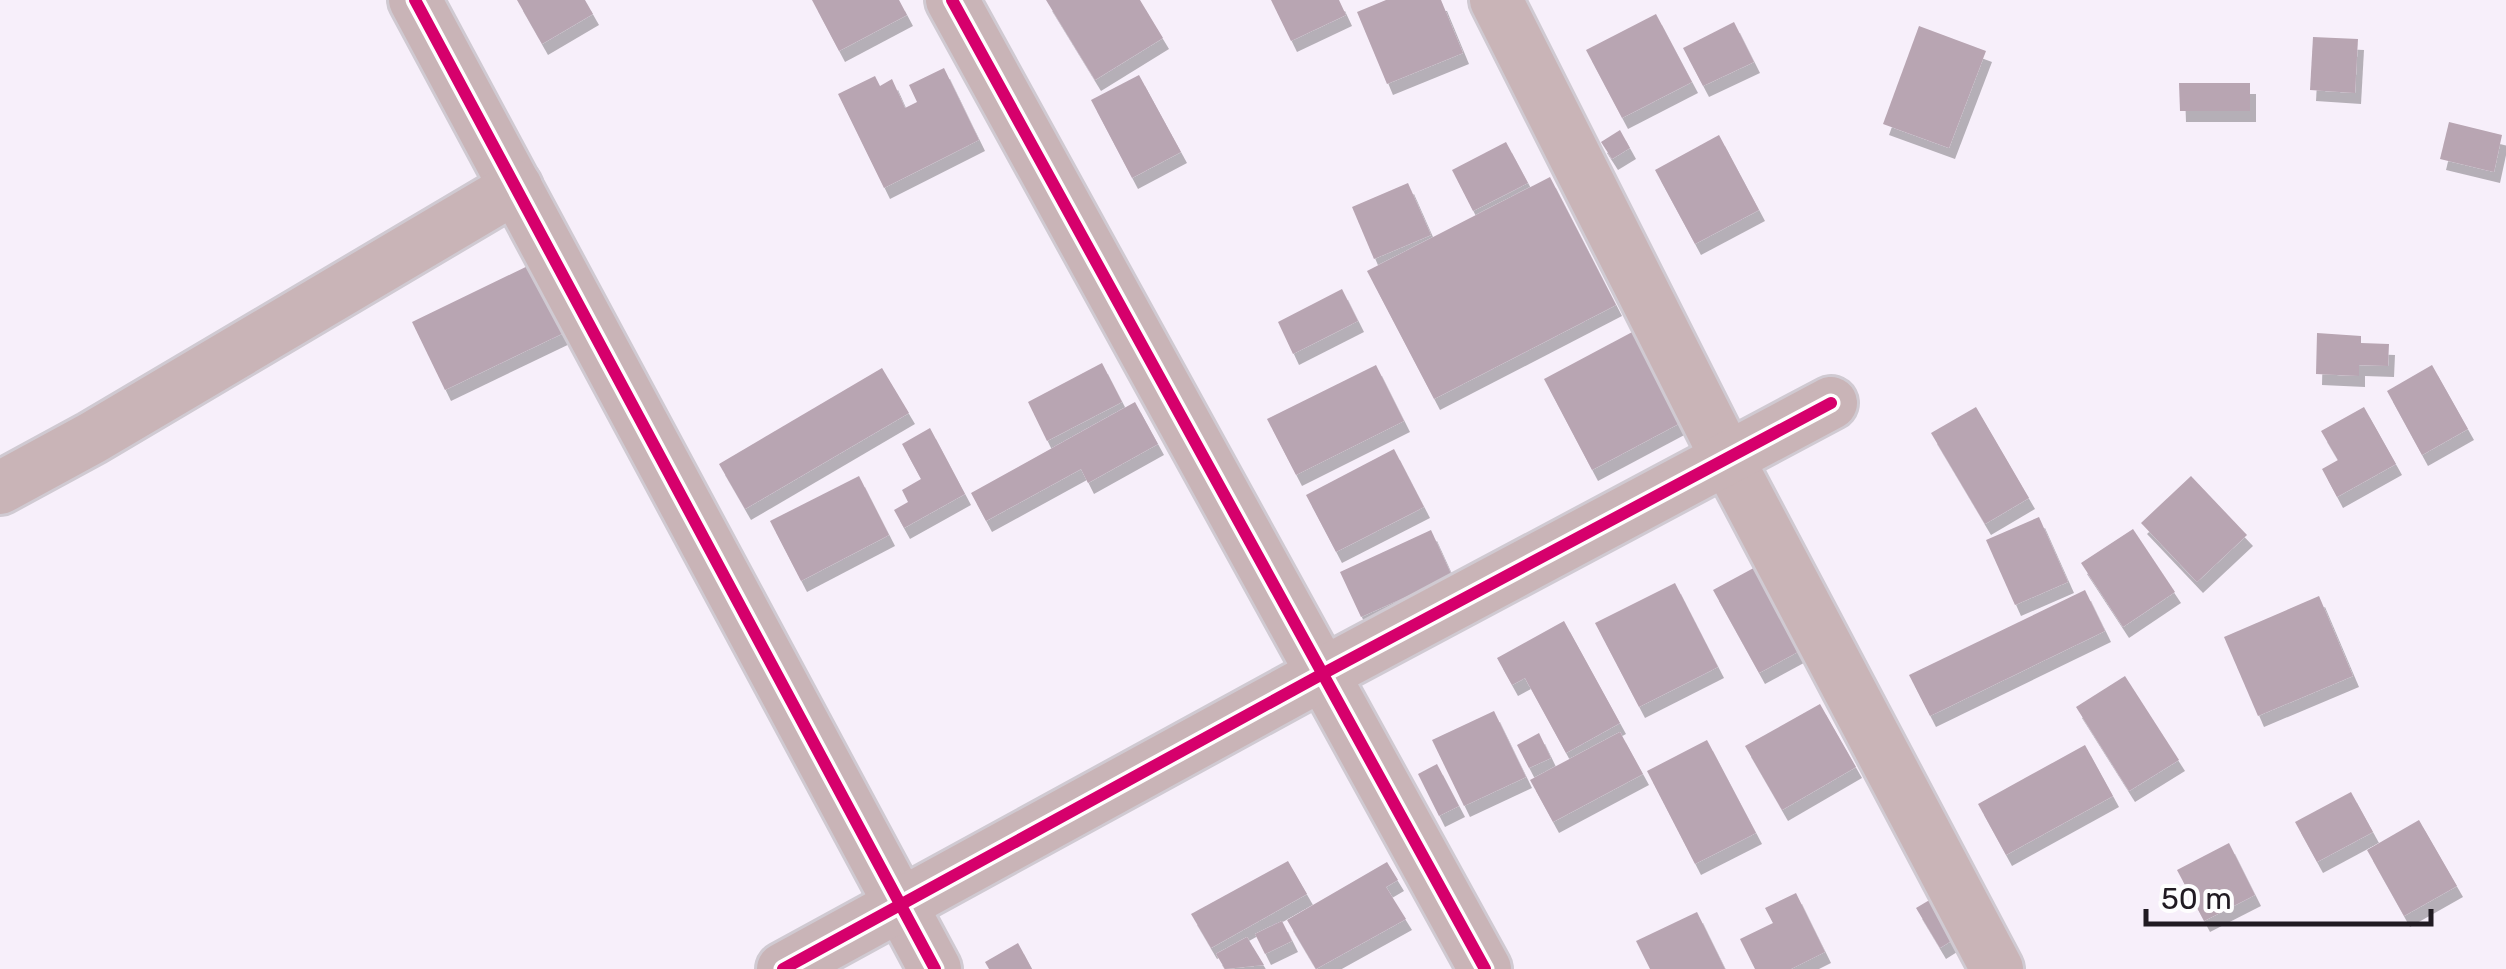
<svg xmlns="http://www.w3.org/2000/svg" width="2506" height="969" viewBox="0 0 2506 969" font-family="Rubik,sans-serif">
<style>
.building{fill:#b8a5b2;filter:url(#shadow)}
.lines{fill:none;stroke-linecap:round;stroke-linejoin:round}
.minor-casing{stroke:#d0cad2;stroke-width:58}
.minor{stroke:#c9b4b7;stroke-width:52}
.cycleway-casing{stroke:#fefefe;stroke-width:19}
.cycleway{stroke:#d6006c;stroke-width:12}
</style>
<defs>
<filter id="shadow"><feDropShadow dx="6" dy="11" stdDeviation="0" flood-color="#0004"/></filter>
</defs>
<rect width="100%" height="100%" fill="#f7effa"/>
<g class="building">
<path d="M517 0H585L593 14 542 44Z"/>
<path d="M812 0H899L907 15 839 51Z"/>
<path d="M1046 0H1140L1163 38 1095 80Z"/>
<path d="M1271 0H1339L1346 15 1291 41Z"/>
<path d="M1386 0H1441L1463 53 1387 84 1357 12Z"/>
<path d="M1656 14 1692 82 1622 118 1586 50Z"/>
<path d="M1734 22 1754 62 1703 86 1683 48Z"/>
<path d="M1919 26 1986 51 1949 148 1883 124Z"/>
<path d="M2313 37 2358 39 2355 93 2310 90Z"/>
<path d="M944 68 979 140 884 188 838 94 875 76 880 86 892 79 905 108 917 102 909 85Z"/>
<path d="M1139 75 1181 152 1132 178 1091 100Z"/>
<path d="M2179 83H2250V111H2180Z"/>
<path d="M2449 122 2502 135 2494 172 2440 159Z"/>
<path d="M1620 130 1630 148 1612 159 1601 142Z"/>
<path d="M1719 135 1759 210 1695 244 1655 170Z"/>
<path d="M1506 142 1528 183 1473 211 1452 170Z"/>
<path d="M1550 177 1616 305 1434 399 1367 271Z"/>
<path d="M1408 183 1431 235 1374 259 1352 207Z"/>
<path d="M538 261 572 329 445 390 412 322Z"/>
<path d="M1342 289 1358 321 1293 354 1278 322Z"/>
<path d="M1636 330 1684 421 1592 470 1544 379Z"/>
<path d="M2317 333 2361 336V343L2389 344 2388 366 2359 365V376L2316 374Z"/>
<path d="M1102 363 1122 402 1047 441 1028 402Z"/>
<path d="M1376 365 1404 421 1296 475 1267 419Z"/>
<path d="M2432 365 2468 429 2422 455 2387 391Z"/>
<path d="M882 368 909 413 745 509 719 464Z"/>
<path d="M1135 402 1158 444 1088 483 1081 469 986 521 971 493Z"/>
<path d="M1976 407 2029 498 1985 524 1931 433Z"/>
<path d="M2364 407 2396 464 2337 497 2322 469 2338 460 2321 431Z"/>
<path d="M930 428 965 494 904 528 894 510 908 502 902 490 921 479 902 444Z"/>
<path d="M1394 449 1424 507 1336 552 1306 495Z"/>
<path d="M859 476 889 535 801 581 770 521Z"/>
<path d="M2191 476 2247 535 2197 582 2141 523Z"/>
<path d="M2039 517 2068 582 2015 605 1986 540Z"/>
<path d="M2133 529 2175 592 2123 627 2081 563Z"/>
<path d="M1431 530 1452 576 1361 617 1340 572Z"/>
<path d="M1761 564 1807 647 1759 673 1713 590Z"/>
<path d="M1675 583 1718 667 1639 707 1595 623Z"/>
<path d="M2085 590 2105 631 1930 716 1909 675Z"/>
<path d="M2319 596 2353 676 2258 716 2224 637Z"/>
<path d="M1564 621 1620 723 1566 753 1525 678 1512 685 1497 658Z"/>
<path d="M2125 676 2179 760 2129 791 2076 707Z"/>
<path d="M1820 704 1856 767 1782 810 1745 746Z"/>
<path d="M1494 711 1526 777 1464 806 1432 740Z"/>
<path d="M1620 732 1643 774 1553 822 1530 780Z"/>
<path d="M1539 733 1551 758 1529 768 1517 745Z"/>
<path d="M1707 740 1756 833 1695 864 1647 771Z"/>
<path d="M2085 745 2113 796 2006 855 1978 804Z"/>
<path d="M1437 764 1459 806 1439 816 1418 774Z"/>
<path d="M2351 792 2373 832 2317 862 2295 822Z"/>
<path d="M2419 820 2457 886 2404 916 2367 850Z"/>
<path d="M2229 843 2255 895 2204 921 2177 870Z"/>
<path d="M1288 861 1307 894 1211 948 1191 914Z"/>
<path d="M1387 862 1398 880 1386 887 1406 919 1316 969 1287 920Z"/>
<path d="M1943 892 1967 931 1940 948 1916 908Z"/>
<path d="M1796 893 1825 952 1791 969H1755L1740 939 1773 923 1765 908Z"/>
<path d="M1697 912 1725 969H1650L1636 941Z"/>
<path d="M1282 921 1292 941 1265 954 1255 934Z"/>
<path d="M1247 937 1264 965 1225 969 1216 954Z"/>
<path d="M1018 943 1032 969H989L985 962Z"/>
</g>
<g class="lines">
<defs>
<g id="minor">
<path d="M415 0 935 969"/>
<path d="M952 0 1485 969"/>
<path d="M1496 0 1727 458 1997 969"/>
<path d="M0 488 92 438 516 187"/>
<path d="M783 969 1326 672 1831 403"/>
</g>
</defs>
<use href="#minor" class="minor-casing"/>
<use href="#minor" class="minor"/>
<defs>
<g id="cycleway">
<path d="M415 0 935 969"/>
<path d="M952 0 1485 969"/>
<path d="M783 969 1326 672 1831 403"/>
</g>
</defs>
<use href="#cycleway" class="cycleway-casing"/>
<use href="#cycleway" class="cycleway"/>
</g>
<path d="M2146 909v15h285v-15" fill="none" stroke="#211b22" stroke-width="5"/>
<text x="2161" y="909" font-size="30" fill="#211b22" stroke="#fefefe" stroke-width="8" paint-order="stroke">50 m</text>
</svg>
